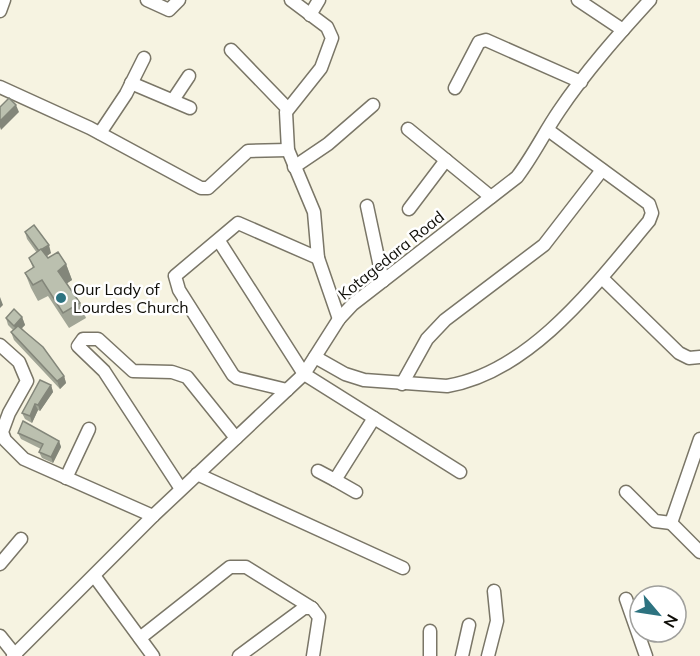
<svg xmlns="http://www.w3.org/2000/svg" width="700" height="656" viewBox="0 0 700 656" font-family="Mulish,sans-serif">
<style>
.lines{fill:none;stroke-linecap:round;stroke-linejoin:round}
.minor-casing{stroke:#7a7667;stroke-width:15}
.minor{stroke:#fff;stroke-width:12}
.wall{fill:#a1a596}
.shaded-wall{fill:#83867a}
.building{fill:#bbc0af;stroke:#83867a;stroke-width:1.5}
.poi-dot{fill:#2d7380;stroke:#fff;stroke-width:2}
.labels{text-anchor:middle;stroke-width:5;stroke-linejoin:round;paint-order:stroke}
.street-label{font-size:16px;fill:#0f0e08;stroke:#fff}
.poi-label{font-size:16px;fill:#0f0e08;stroke:#fff;text-anchor:start}
</style>
<rect width="100%" height="100%" fill="#f6f3e1"/>
<g class="lines">
<defs>
<g id="minor">
<path d="M147 0 169 10 179 0"/>
<path d="M291 0 327 27 332 38 321 68 286 112 288 150 314 212 318 258 339 319"/>
<path d="M578 0 623 30"/>
<path d="M0 11 4 0"/>
<path d="M310 15 319 0"/>
<path d="M231 50 288 109"/>
<path d="M131 83 190 108"/>
<path d="M0 87 90 128 201 188H208L248 151 288 150"/>
<path d="M455 88 479 42 486 40 581 82"/>
<path d="M173 100 189 76"/>
<path d="M408 129 491 197"/>
<path d="M100 133 126 94 144 58"/>
<path d="M294 167 328 144 373 105"/>
<path d="M367 206 383 281"/>
<path d="M409 209 446 160"/>
<path d="M219 241 304 374 460 472"/>
<path d="M602 278 679 353 689 358 700 357"/>
<path d="M0 345 19 362 27 381 9 413 2 432 5 440 24 459 153 516"/>
<path d="M315 357 345 374 364 380 447 386C531 372 597 283 649 221L652 213 649 204 548 130"/>
<path d="M402 384 427 339 445 320 544 245 602 170"/>
<path d="M287 390 237 378 233 375 179 290 175 276 238 223 318 258"/>
<path d="M700 439 671 523 700 552"/>
<path d="M318 471 335 480"/>
<path d="M197 474 403 568"/>
<path d="M66 478 89 429"/>
<path d="M181 489 104 371 78 346 83 339H98L133 371 172 372 187 377 236 438"/>
<path d="M356 492 335 480 374 418"/>
<path d="M626 492 655 521 671 523"/>
<path d="M0 564 21 539"/>
<path d="M95 577 153 656"/>
<path d="M626 599 646 656"/>
<path d="M0 636 16 656"/>
<path d="M140 638 230 567H246L312 608"/>
<path d="M13 656 153 516 304 374 339 319 353 304 517 177C533 156 544 133 559 111 586 71 618 35 650 0"/>
<path d="M239 656 304 608H312L319 617 313 656"/>
<path d="M430 656V631"/>
<path d="M462 656 469 625"/>
<path d="M488 656 497 621 494 591"/>
</g>
</defs>
<use href="#minor" class="minor-casing"/>
<use href="#minor" class="minor"/>
</g>
<g class="wall">
<path d="M25 232 51 253 46 256 48 258 66 264 72 280 67 283 80 303 86 318 69 328 48 296 38 301 31 288 25 273 33 268 29 258 37 253 27 239Z"/>
<path d="M22 317 25 325 22 328 64 376 66 383 60 389 14 340 11 332 13 330 8 325 6 318Z"/>
<path d="M51 385 53 392 40 411 38 410 32 423 25 419 22 413Z"/>
<path d="M18 433 59 441 61 447 53 463 42 458 39 452 41 449 21 439Z"/>
</g>
<g class="shaded-wall">
<path d="M16 105 19 112 1 130 0 127V121Z"/>
<path d="M49 245 51 253 42 260 39 252Z"/>
<path d="M66 264 72 280 63 286 58 271Z"/>
<path d="M0 297 3 305 0 308Z"/>
<path d="M22 317 25 325 17 333 14 326Z"/>
<path d="M64 376 66 383 60 389 57 381Z"/>
<path d="M51 385 53 392 40 411 38 405Z"/>
<path d="M35 404 38 410 32 423 30 416Z"/>
<path d="M59 441 61 447 53 463 51 457Z"/>
</g>
<g class="building">
<path d="M9 98 16 105 0 121V107Z"/>
<path d="M34 225 49 245 39 251 25 232Z"/>
<path d="M41 249 48 258 58 252 66 264 58 271 80 303 63 313 42 280 33 285 25 273 34 267 29 258Z"/>
<path d="M14 309 22 317 14 326 6 318Z"/>
<path d="M18 326 43 347 64 376 57 381 11 332Z"/>
<path d="M40 380 51 385 38 405 35 404 30 416 22 413Z"/>
<path d="M23 421 59 441 51 457 39 452 43 444 18 433Z"/>
</g>
<circle class="poi-dot" cx="61" cy="298" r="6"/>
<g class="labels">
<g class="street-label">
<text transform="translate(391 255) rotate(-39)" y="6">Kotagedara Road</text>
</g>
<g class="poi-label">
<text x="73" y="295">Our Lady of<tspan x="73" dy="18">Lourdes Church</tspan></text>
</g>
</g>
<g transform="translate(658 614) rotate(119)"><circle r="28" fill="#ffffff" stroke="#9f9f9c" stroke-width="1.5"/>
<path d="M0-4.5L10 22L0 15L-10 22Z" fill="#2d7380"/>
<text y="-9" font-size="16" font-weight="bold" text-anchor="middle" fill="#0f0e08">N</text>
</g>
</svg>
